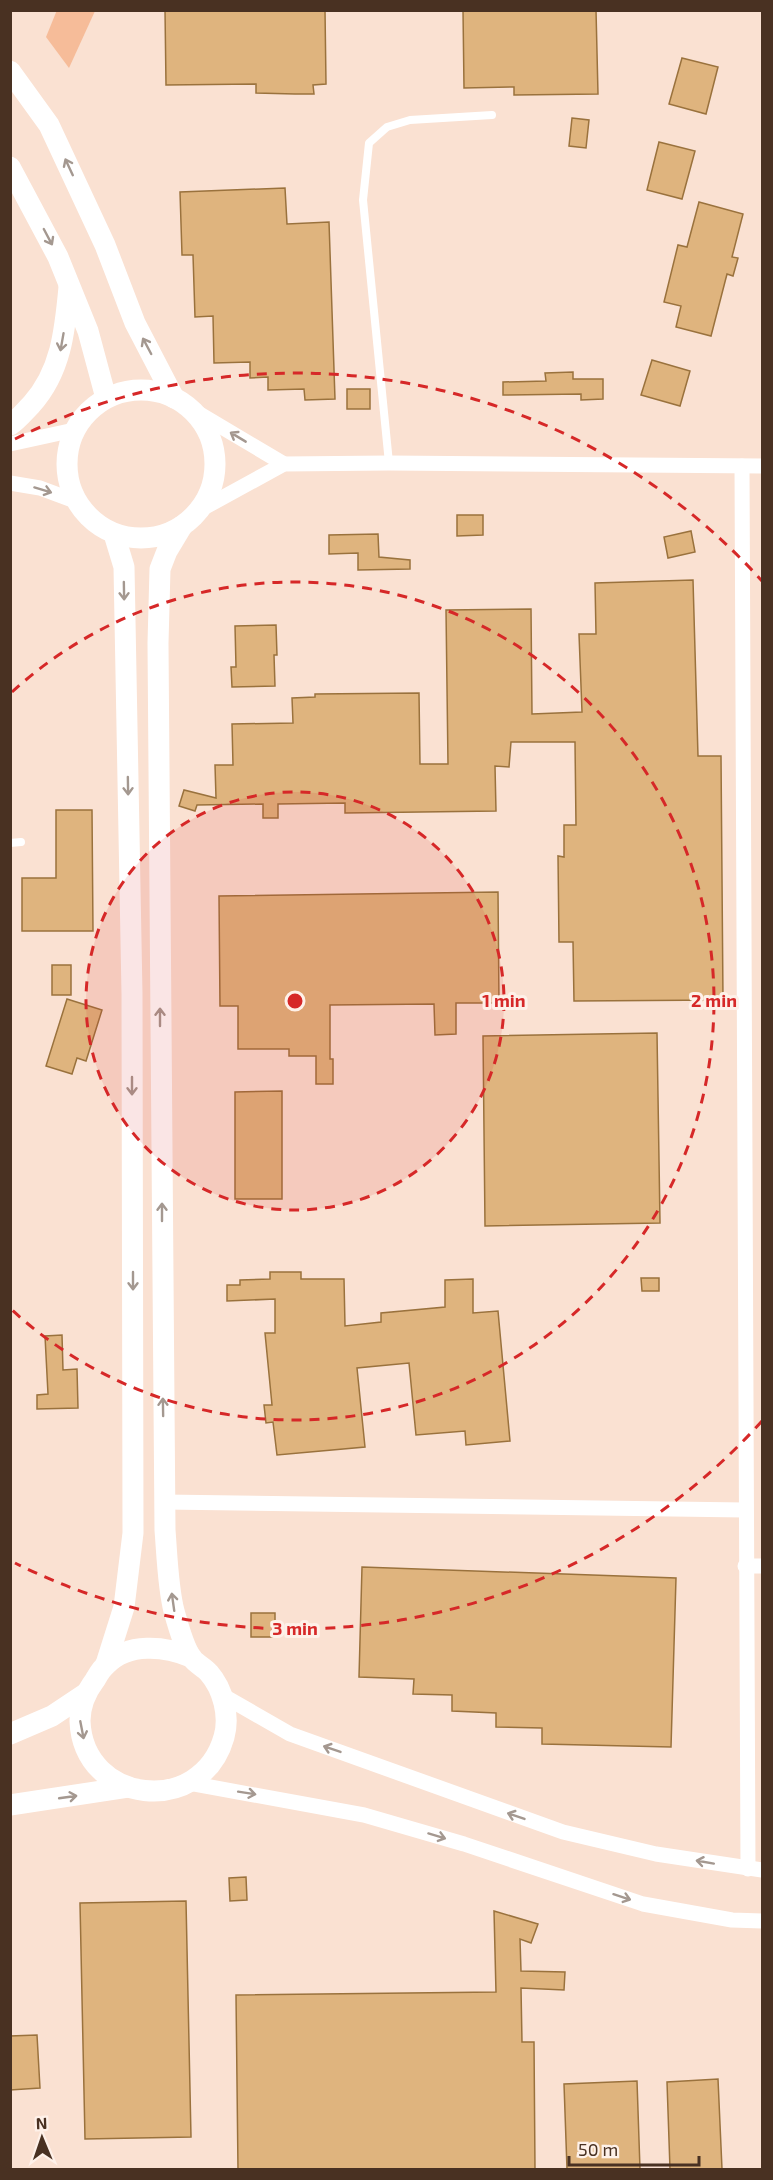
<svg xmlns="http://www.w3.org/2000/svg" width="773" height="2180" viewBox="0 0 773 2180" font-family="'Exo 2',sans-serif">
<style>
.green{fill:#f6bc99}
.building{fill:#dfb47e;stroke:#9a723d;stroke-width:1.5}
.lines{fill:none;stroke-linecap:round;stroke-linejoin:round}
.lane{stroke:#fff;stroke-width:8}
.street{stroke:#fff;stroke-width:15}
.secondary{stroke:#fff;stroke-width:21}
.oneway{stroke:#a49890}
.ring{fill:none;stroke:#d62828;stroke-width:3;stroke-dasharray:10 8}
.centre{fill:#d62828;stroke:#fef1e9;stroke-width:3}
.ring-label{font-size:18px;text-anchor:middle;font-weight:bold;fill:#d62828;stroke:#fef1e9;stroke-width:6;stroke-linejoin:round;paint-order:stroke}
</style>
<rect width="100%" height="100%" fill="#fae1d2"/>
<path class="green" d="M57 10 95 11 69 68 46 37Z"/>
<g class="building">
<path d="M165 10H325L326 84 313 85 314 94H295L256 93V84L166 85Z"/>
<path d="M463 10H596L598 94 514 95V87L464 88Z"/>
<path d="M682 58 718 67 706 114 669 104Z"/>
<path d="M572 118 589 120 586 148 569 146Z"/>
<path d="M659 142 695 151 682 199 647 190Z"/>
<path d="M285 188 287 224 329 222 335 399 305 400 304 389 268 390V377L250 378V362L214 363 213 316 195 317 193 255H182L180 192Z"/>
<path d="M699 202 743 214 732 257 738 258 733 276 727 274 711 336 676 327 681 306 664 302 678 245 687 247Z"/>
<path d="M652 360 690 371 680 406 641 395Z"/>
<path d="M573 372V379H603V399L581 400V394L503 395V382L546 381 545 373Z"/>
<rect x="347" y="389" width="23" height="20"/>
<path d="M457 515H483V535L457 536Z"/>
<path d="M691 531 695 552 668 558 664 537Z"/>
<path d="M378 534 379 557 410 560V569L358 570V553L329 554V535Z"/>
<path d="M693 580 698 756H721L723 1000 574 1001 573 942H559L558 856 564 857V825H576L575 742H511L509 767 495 766 496 811 345 813V803L278 804V818H263V804L197 805 195 811 179 806 184 790 216 798 215 765H233L232 724 293 723 292 698 315 697V694L419 693 420 764H448L446 610 531 609 532 714 582 712 579 634H596L595 583Z"/>
<path d="M276 625 277 655H274L275 686 232 687 231 667H236L235 626Z"/>
<path d="M56 810H92L93 931H22V878H56Z"/>
<path d="M498 892 499 1003H456V1034L435 1035 434 1004 330 1005V1059H333V1084H316V1056H289V1049H238V1006H220L219 896Z"/>
<rect x="52" y="965" width="19" height="30"/>
<path d="M67 999 102 1010 86 1061 77 1058 72 1074 46 1066Z"/>
<path d="M657 1033 660 1223 485 1226 483 1036Z"/>
<path d="M282 1091V1199H235V1092Z"/>
<path d="M270 1272H301V1279H344L345 1326 381 1322V1313L445 1307V1280L473 1279V1313L498 1311 510 1441 466 1445 465 1431 416 1435 409 1363 357 1368 365 1447 277 1455 273 1422 266 1423 264 1405H272L265 1333H275V1299L227 1301V1285H240V1280L270 1279Z"/>
<path d="M641 1278H659V1291H642Z"/>
<path d="M62 1335 63 1370 77 1369 78 1408 37 1409V1395L48 1394 45 1336Z"/>
<path d="M362 1567 676 1578 671 1747 542 1744V1728L496 1727V1713L452 1711V1695L413 1694 414 1679 359 1677Z"/>
<rect x="251" y="1613" width="24" height="24"/>
<path d="M246 1877 247 1900 230 1901 229 1878Z"/>
<path d="M186 1901 191 2137 85 2139 80 1903Z"/>
<path d="M494 1911 538 1924 531 1943 520 1939 521 1971 565 1972 564 1990 521 1988 522 2042H534L535 2169H238L236 1995 496 1992Z"/>
<path d="M37 2035 40 2088 10 2090V2036Z"/>
<path d="M718 2079 722 2169H670L667 2082Z"/>
<path d="M637 2081 640 2169H567L564 2084Z"/>
</g>
<g class="lines">
<g class="lane">
<path d="M389 463 363 200 369 143 387 127 410 120 492 115"/>
<path d="M10 843 21 842"/>
</g>
<g class="street">
<path d="M193 410 284 464"/>
<path d="M10 444 74 430"/>
<path d="M742 466 748 1869"/>
<path d="M10 483 40 488 75 501"/>
<path d="M198 511 284 464 389 463 762 466"/>
<path d="M164 1502 745 1510"/>
<path d="M745 1566H762"/>
<path d="M222 1695 290 1734 563 1832 656 1854 762 1870"/>
<path d="M189 1783 364 1815 464 1844 643 1904 732 1920 762 1921"/>
</g>
<g class="secondary">
<path d="M10 71 49 125 105 245 135 323 174 398"/>
<path d="M10 167 58 257 88 331 106 398"/>
<circle cx="141" cy="464" r="74"/>
<path d="M10 425C18 420 24 412 31 405 61 372 65 331 69 287"/>
<path d="M182 526 167 551 160 569 158 643 165 1530C167 1555 168 1588 174 1611 177 1622 185 1650 192 1658 196 1664 204 1667 209 1673 223 1689 230 1716 224 1737 201 1818 83 1804 80 1721 80 1705 86 1692 95 1680 98 1675 101 1669 106 1665 128 1642 165 1646 191 1657"/>
<path d="M106 1664 124 1607 133 1533 132 994 124 567 114 534"/>
<path d="M10 1734 52 1716 85 1694"/>
<path d="M10 1805 128 1787"/>
</g>
</g>
<defs><path id="oneway-shaft" d="M-6 0H5M1.5-3L5.5 0L1.5 3" fill="none" stroke-width="1.6" stroke-linecap="round" stroke-linejoin="round" transform="scale(1.5)"/></defs>
<g class="oneway">
<use href="#oneway-shaft" transform="translate(69 167) rotate(-115)"/>
<use href="#oneway-shaft" transform="translate(48 237) rotate(62)"/>
<use href="#oneway-shaft" transform="translate(62 342) rotate(100)"/>
<use href="#oneway-shaft" transform="translate(147 346) rotate(-118)"/>
<use href="#oneway-shaft" transform="translate(238 437) rotate(-149)"/>
<use href="#oneway-shaft" transform="translate(43 490) rotate(17)"/>
<use href="#oneway-shaft" transform="translate(124 591) rotate(89)"/>
<use href="#oneway-shaft" transform="translate(128 786) rotate(89)"/>
<use href="#oneway-shaft" transform="translate(160 1017) rotate(-90)"/>
<use href="#oneway-shaft" transform="translate(132 1086) rotate(90)"/>
<use href="#oneway-shaft" transform="translate(162 1212) rotate(-90)"/>
<use href="#oneway-shaft" transform="translate(133 1281) rotate(90)"/>
<use href="#oneway-shaft" transform="translate(163 1407) rotate(-91)"/>
<use href="#oneway-shaft" transform="translate(173 1602) rotate(-98)"/>
<use href="#oneway-shaft" transform="translate(82 1730) rotate(79)"/>
<use href="#oneway-shaft" transform="translate(332 1749) rotate(-161)"/>
<use href="#oneway-shaft" transform="translate(247 1793) rotate(9)"/>
<use href="#oneway-shaft" transform="translate(68 1797) rotate(-8)"/>
<use href="#oneway-shaft" transform="translate(516 1816) rotate(-161)"/>
<use href="#oneway-shaft" transform="translate(437 1836) rotate(17)"/>
<use href="#oneway-shaft" transform="translate(705 1862) rotate(-170)"/>
<use href="#oneway-shaft" transform="translate(622 1897) rotate(18)"/>
</g>
<circle cx="295" cy="1001" r="209" fill="#d62828" fill-opacity=".12"/>
<g class="ring">
<circle cx="295" cy="1001" r="209"/>
<path d="M12 692A419 419 0 1 1 12 1310"/>
<path d="M762 1421A628 628 0 0 1 15 1563M15 439A628 628 0 0 1 762 581"/>
</g>
<circle cx="295" cy="1001" r="9" class="centre"/>
<g class="ring-label">
<text x="504" y="1007">1 min</text>
<text x="714" y="1007">2 min</text>
<text x="295" y="1635">3 min</text>
</g>
<rect width="773" height="2180" fill="none" stroke="#493122" stroke-width="24"/>
<g transform="translate(42 2138) rotate(358)" stroke="#fef1e9" stroke-width="4.5" paint-order="stroke">
<path d="M0-4.5L10 22L0 15L-10 22Z" fill="#493122"/>
<text y="-9" font-size="16" font-weight="bold" text-anchor="middle" fill="#493122">N</text>
</g>
<path d="M569 2156v9h130v-9" fill="none" stroke="#493122" stroke-width="3"/>
<text x="578" y="2156" font-size="18" fill="#493122" stroke="#fef1e9" stroke-width="4.5" paint-order="stroke">50 m</text>
</svg>
